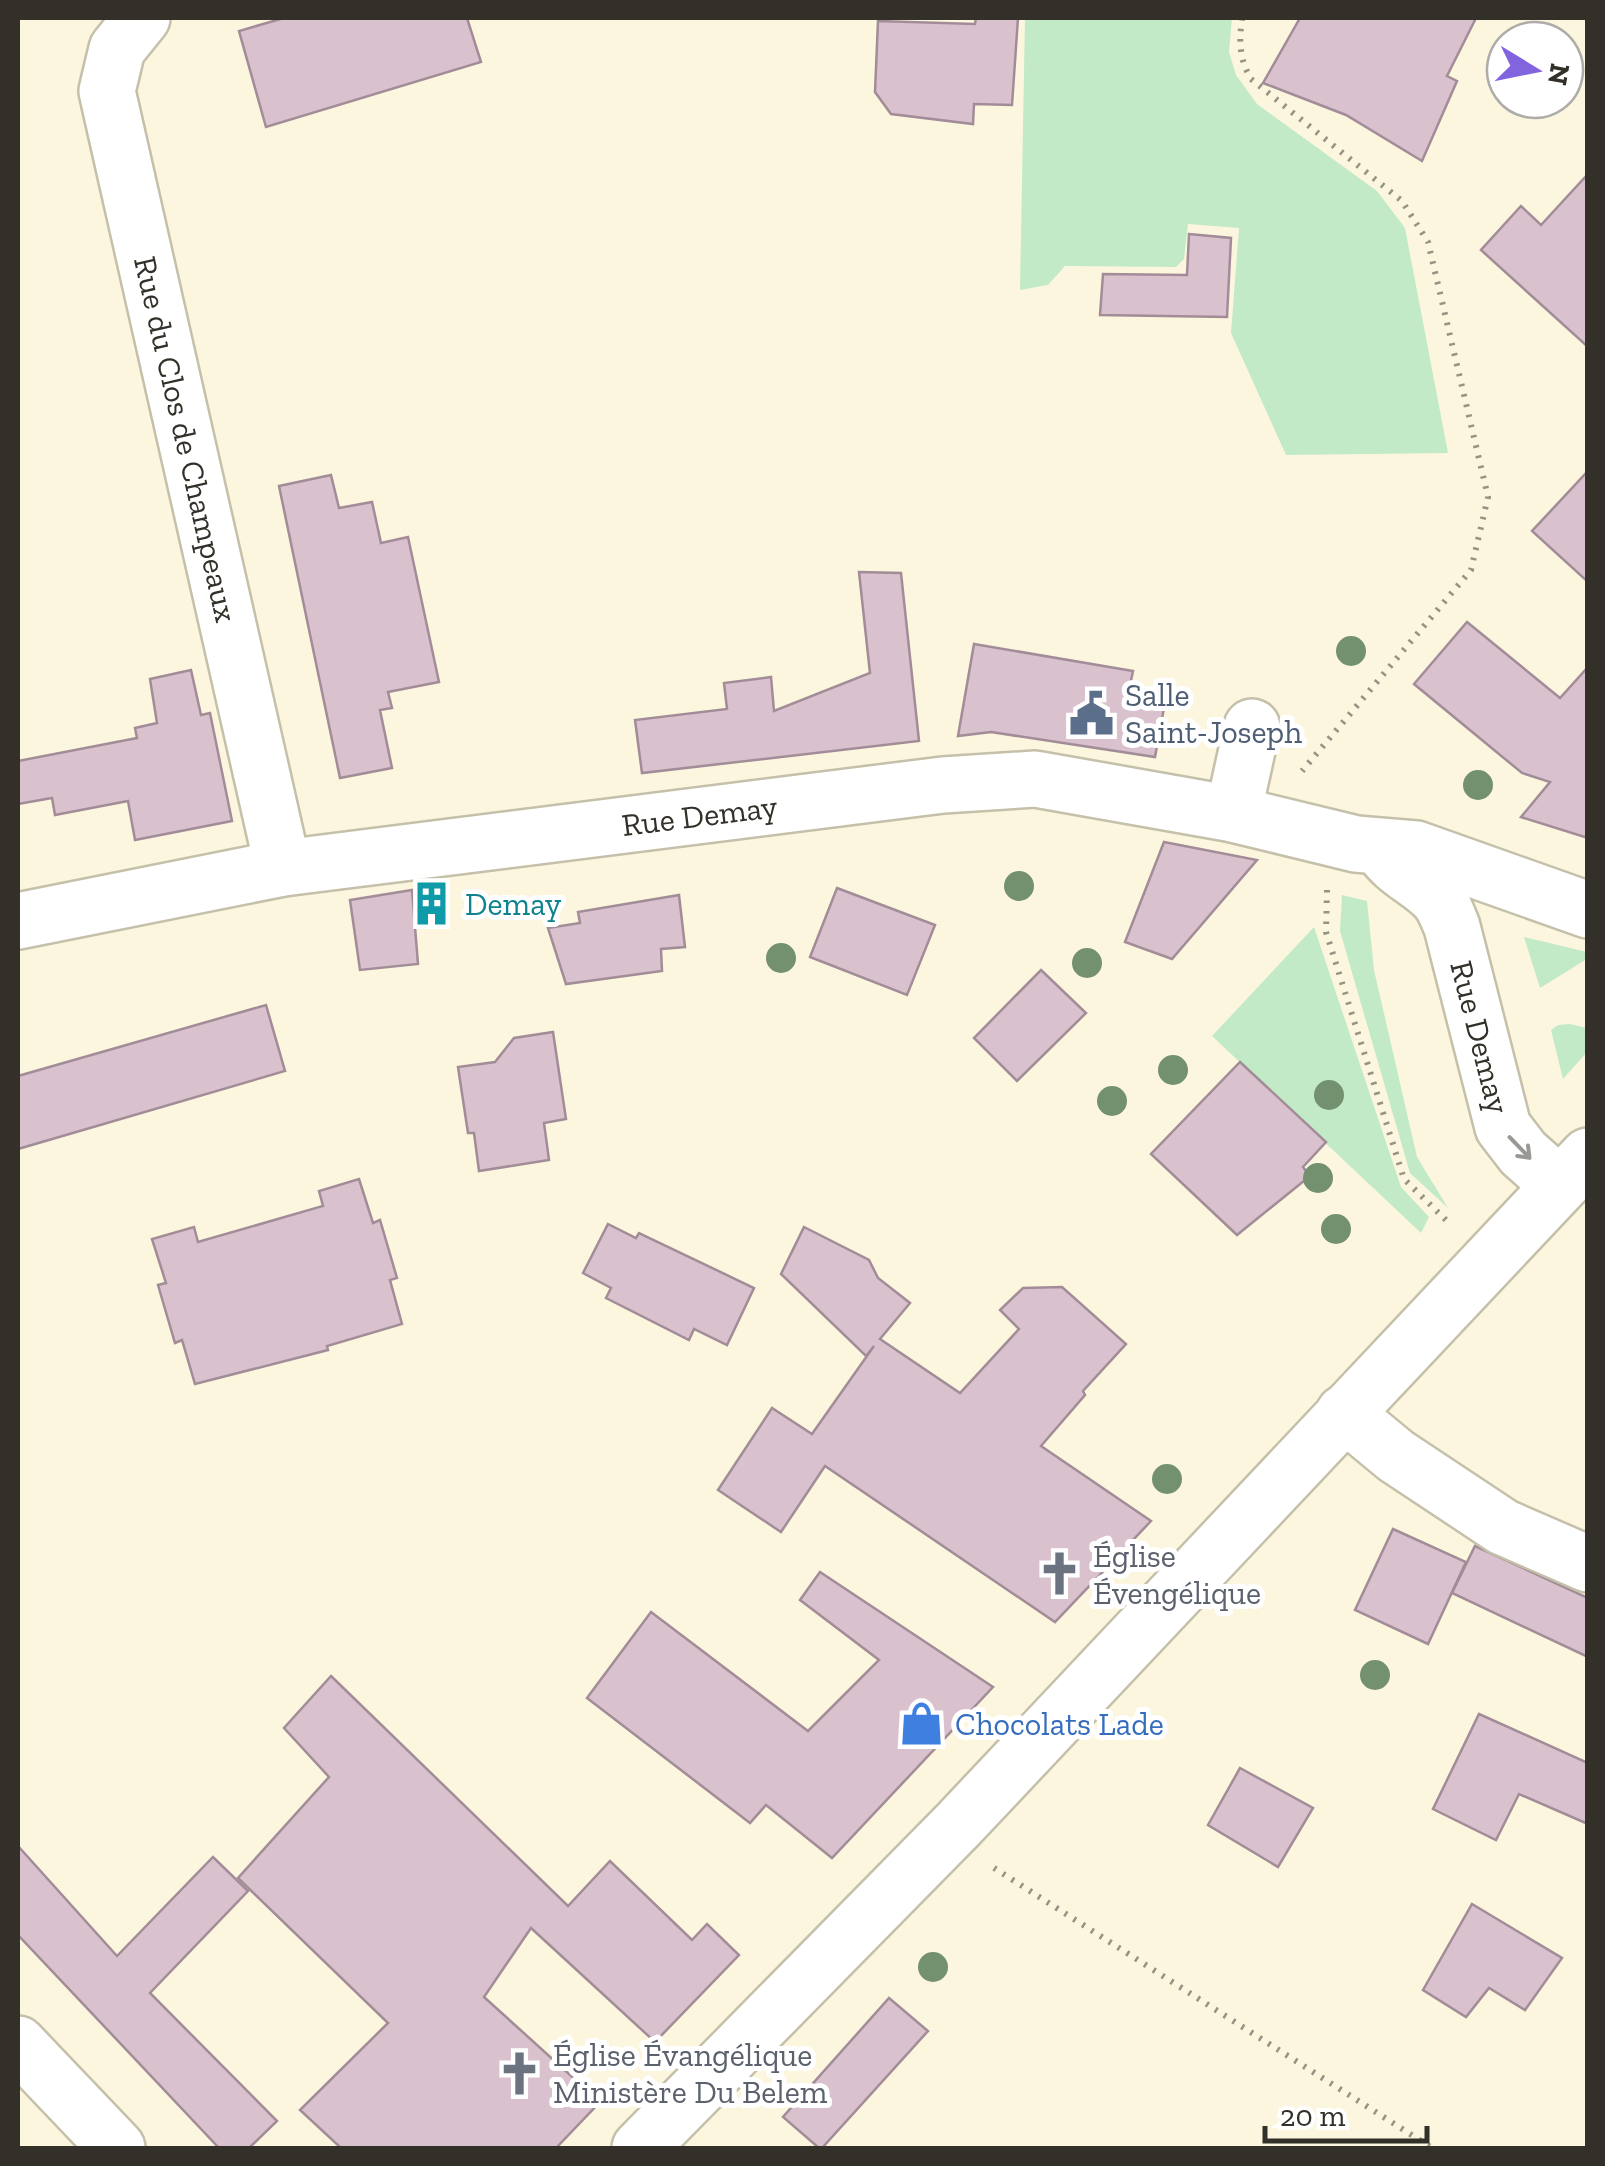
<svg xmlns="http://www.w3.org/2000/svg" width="1605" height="2166" viewBox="0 0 1605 2166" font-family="'Zilla Slab',serif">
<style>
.green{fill:#c2eac6}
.building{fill:#d9c2cd;stroke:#a28c97;stroke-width:2.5}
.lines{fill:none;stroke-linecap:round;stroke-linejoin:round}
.minor-casing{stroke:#c5c0a9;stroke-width:60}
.major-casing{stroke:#c5c0a9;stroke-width:60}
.path{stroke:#979384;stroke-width:6;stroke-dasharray:2.5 8;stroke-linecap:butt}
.minor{stroke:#fff;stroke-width:55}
.major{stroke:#fff;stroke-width:55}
.tree{fill:#73906f}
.oneway{stroke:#989894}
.labels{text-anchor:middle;stroke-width:10;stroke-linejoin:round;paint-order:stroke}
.street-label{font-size:32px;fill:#323028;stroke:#fff}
.service-label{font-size:32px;fill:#4e5e75;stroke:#fff;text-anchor:start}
.culture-label{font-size:32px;fill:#0d838f;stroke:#fff;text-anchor:start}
.worship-label{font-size:32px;fill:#5b616d;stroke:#fff;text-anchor:start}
.shop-label{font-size:32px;fill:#366cbe;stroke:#fff;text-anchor:start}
</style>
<rect width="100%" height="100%" fill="#fcf6df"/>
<g class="green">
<path d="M1025 18H1232L1229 52 1236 75 1257 104 1377 191 1405 228 1448 453 1286 455 1231 333 1239 228 1188 224 1184 259 1176 267 1065 266 1048 285 1020 290Z"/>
<path d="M1342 895 1367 901 1374 970 1417 1157 1448 1208 1410 1173 1340 931Z"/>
<path d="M1314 927 1401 1187 1429 1217 1421 1233 1212 1036Z"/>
<path d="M1524 937 1587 952V959L1540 988Z"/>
<path d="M1570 1024 1587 1028V1052L1563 1079 1551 1030 1558 1025Z"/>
</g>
<g class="building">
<path d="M284 18H467L481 62 266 127 239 31Z"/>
<path d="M976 18H1018L1012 105 974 104 973 124 891 114 875 92 878 21 975 24Z"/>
<path d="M1300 18H1476L1447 76 1457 81 1422 161 1346 115 1263 83Z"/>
<path d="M1588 174V347L1481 250 1521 206 1541 225Z"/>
<path d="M1189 234 1231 238 1227 317 1100 315 1103 274 1187 275Z"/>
<path d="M1588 471V582L1532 531Z"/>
<path d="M331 475 339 508 372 502 381 543 408 537 439 682 388 692 392 708 380 710 392 768 340 778 279 486Z"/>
<path d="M859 572 901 573 919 741 642 773 635 720 727 709 724 683 771 677 774 711 870 673Z"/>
<path d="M1467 622 1560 698 1588 667V838L1521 817 1550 782 1522 773 1414 684Z"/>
<path d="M974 644 1133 671 1129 690 1166 697 1155 757 991 732 958 736Z"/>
<path d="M191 670 201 715 210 713 232 821 135 840 128 801 55 815 52 798 18 804V761L137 738 135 728 157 723 150 679Z"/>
<path d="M1164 842 1257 860 1172 959 1125 942Z"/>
<path d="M837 888 935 925 907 995 810 957Z"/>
<path d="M412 890 418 964 360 970 350 900Z"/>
<path d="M679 895 685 947 661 949 662 971 566 984 548 928 580 923 578 912Z"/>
<path d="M1041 970 1086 1013 1017 1081 974 1038Z"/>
<path d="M266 1005 285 1071 18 1149V1076Z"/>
<path d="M553 1032 566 1119 544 1123 549 1160 479 1171 474 1133H468L458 1067 495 1062 514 1038Z"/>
<path d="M1240 1062 1326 1142 1303 1167 1310 1176 1237 1235 1151 1154Z"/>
<path d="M359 1179 373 1223 380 1220 397 1278 390 1280 402 1324 327 1346 328 1350 195 1384 182 1340 175 1343 158 1285 166 1283 152 1239 194 1227 198 1242 323 1206 319 1191Z"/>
<path d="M608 1224 636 1238 639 1233 754 1288 727 1345 694 1329 689 1340 606 1298 611 1288 583 1273Z"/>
<path d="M804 1227 869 1260 878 1278 910 1303 880 1339 960 1393 1019 1329 1000 1310 1023 1288 1062 1287 1126 1344 1083 1391 1085 1395 1041 1446 1151 1521 1055 1622 825 1466 781 1532 718 1490 772 1408 812 1434 874 1346 866 1356 781 1274Z"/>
<path d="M1393 1529 1466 1562 1428 1644 1355 1610Z"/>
<path d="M1475 1546 1588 1598V1657L1452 1593Z"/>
<path d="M820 1572 993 1687 832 1858 766 1805 750 1823 587 1698 651 1612 808 1731 879 1660 800 1600Z"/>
<path d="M331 1676 568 1906 610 1861 692 1940 707 1924 739 1955 655 2042 531 1928 484 1997 600 2102 556 2148H341L300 2110 388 2023 238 1878 329 1777 284 1728Z"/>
<path d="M1479 1714 1588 1763V1824L1519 1794 1496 1840 1433 1809Z"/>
<path d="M1240 1768 1313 1808 1278 1867 1208 1825Z"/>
<path d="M18 1846 117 1956 213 1857 248 1891 150 1993 277 2121 249 2148H219L18 1935Z"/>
<path d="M1472 1904 1562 1958 1525 2010 1489 1988 1466 2017 1423 1990Z"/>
<path d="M889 1998 928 2031 822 2148H819L783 2117Z"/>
</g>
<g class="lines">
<defs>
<g id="minor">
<path id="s1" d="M142 18 117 49 107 91 283 868"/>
<path d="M1233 814 1252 727"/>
<path id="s2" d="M1381 848C1396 872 1419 879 1437 898 1444 906 1448 917 1452 927L1503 1127 1523 1153 1559 1185"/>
<path id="s3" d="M18 921 283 868 943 785 1035 779 1233 814 1356 844 1416 849 1588 910"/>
<path d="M1344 1413 1396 1456 1503 1527 1588 1564"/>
<path d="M18 2044 117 2148"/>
</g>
<path id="major" d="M640 2148 958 1825 1588 1156"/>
</defs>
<use href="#minor" class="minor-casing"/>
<use href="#major" class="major-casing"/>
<g class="path">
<path d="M1242 18C1239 42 1239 58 1251 79L1402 201 1428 242 1488 497 1471 570 1302 771"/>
<path d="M1327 890 1326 932 1404 1179 1448 1222"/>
<path d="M994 1868 1432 2148"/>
</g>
<use href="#minor" class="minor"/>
<use href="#major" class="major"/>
</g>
<g class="tree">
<circle cx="1351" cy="651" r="15"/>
<circle cx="1478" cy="785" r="15"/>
<circle cx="1019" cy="886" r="15"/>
<circle cx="781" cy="958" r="15"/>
<circle cx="1087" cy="963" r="15"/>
<circle cx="1173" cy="1070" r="15"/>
<circle cx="1329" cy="1095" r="15"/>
<circle cx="1112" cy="1101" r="15"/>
<circle cx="1318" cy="1178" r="15"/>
<circle cx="1336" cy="1229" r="15"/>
<circle cx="1167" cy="1479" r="15"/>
<circle cx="1375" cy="1675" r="15"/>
<circle cx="933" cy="1967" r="15"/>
</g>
<defs><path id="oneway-shaft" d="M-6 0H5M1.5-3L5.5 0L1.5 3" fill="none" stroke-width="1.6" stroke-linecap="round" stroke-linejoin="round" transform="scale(2.5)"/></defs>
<use class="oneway" href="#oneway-shaft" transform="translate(1520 1148) rotate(46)"/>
<defs>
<symbol id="civic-bare" viewBox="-9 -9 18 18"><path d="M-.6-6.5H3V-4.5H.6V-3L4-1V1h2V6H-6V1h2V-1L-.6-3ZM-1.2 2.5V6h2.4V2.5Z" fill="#5c6f8a" stroke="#fff" stroke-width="2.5" paint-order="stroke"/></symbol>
<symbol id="building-bare" viewBox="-9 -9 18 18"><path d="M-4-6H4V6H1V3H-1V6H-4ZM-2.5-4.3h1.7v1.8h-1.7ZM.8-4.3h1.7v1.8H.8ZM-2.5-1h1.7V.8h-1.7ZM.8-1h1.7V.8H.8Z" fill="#0f9aa8" stroke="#fff" stroke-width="2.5" paint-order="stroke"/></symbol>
<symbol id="church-bare" viewBox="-9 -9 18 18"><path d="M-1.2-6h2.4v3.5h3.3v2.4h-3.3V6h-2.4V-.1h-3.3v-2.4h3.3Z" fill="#6b7280" stroke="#fff" stroke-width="2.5" paint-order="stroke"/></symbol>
<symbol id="shop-bare" viewBox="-9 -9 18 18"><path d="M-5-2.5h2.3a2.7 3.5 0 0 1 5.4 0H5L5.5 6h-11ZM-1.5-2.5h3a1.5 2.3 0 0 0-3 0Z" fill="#3f7fe0" stroke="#fff" stroke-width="2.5" paint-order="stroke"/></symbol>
</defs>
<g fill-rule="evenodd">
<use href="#civic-bare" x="1060" y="682" width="63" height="63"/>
<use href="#building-bare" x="400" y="872" width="63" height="63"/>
<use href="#church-bare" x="1028" y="1542" width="63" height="63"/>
<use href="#shop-bare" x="890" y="1692" width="63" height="63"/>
<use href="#church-bare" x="488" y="2042" width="63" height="63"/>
</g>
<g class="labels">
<g class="street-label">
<text dy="11" stroke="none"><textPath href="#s1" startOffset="440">Rue du Clos de Champeaux</textPath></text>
<text dy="11" stroke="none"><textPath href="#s3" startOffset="690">Rue Demay</textPath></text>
<text dy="11" stroke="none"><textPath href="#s2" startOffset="222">Rue Demay</textPath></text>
</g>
<g class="service-label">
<text x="1125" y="706">Salle<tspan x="1125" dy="37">Saint-Joseph</tspan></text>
</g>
<g class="culture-label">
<text x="465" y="915">Demay</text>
</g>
<g class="worship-label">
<text x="1093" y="1567">Église<tspan x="1093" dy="37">Évengélique</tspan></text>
<text x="553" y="2066">Église Évangélique<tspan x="553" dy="37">Ministère Du Belem</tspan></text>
</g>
<g class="shop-label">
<text x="955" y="1735">Chocolats Lade</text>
</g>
</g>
<rect width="1605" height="2166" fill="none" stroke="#323028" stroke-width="40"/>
<g transform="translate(1535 70) rotate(100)"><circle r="48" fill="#ffffff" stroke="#adaca9" stroke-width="2.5"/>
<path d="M0-8L18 38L0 25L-18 38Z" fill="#8364df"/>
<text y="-15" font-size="28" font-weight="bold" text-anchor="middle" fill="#323028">N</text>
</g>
<path d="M1265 2126v15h162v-15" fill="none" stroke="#323028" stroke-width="5"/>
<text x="1280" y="2126" font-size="30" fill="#323028" stroke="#ffffff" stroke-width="8" paint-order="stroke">20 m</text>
</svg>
